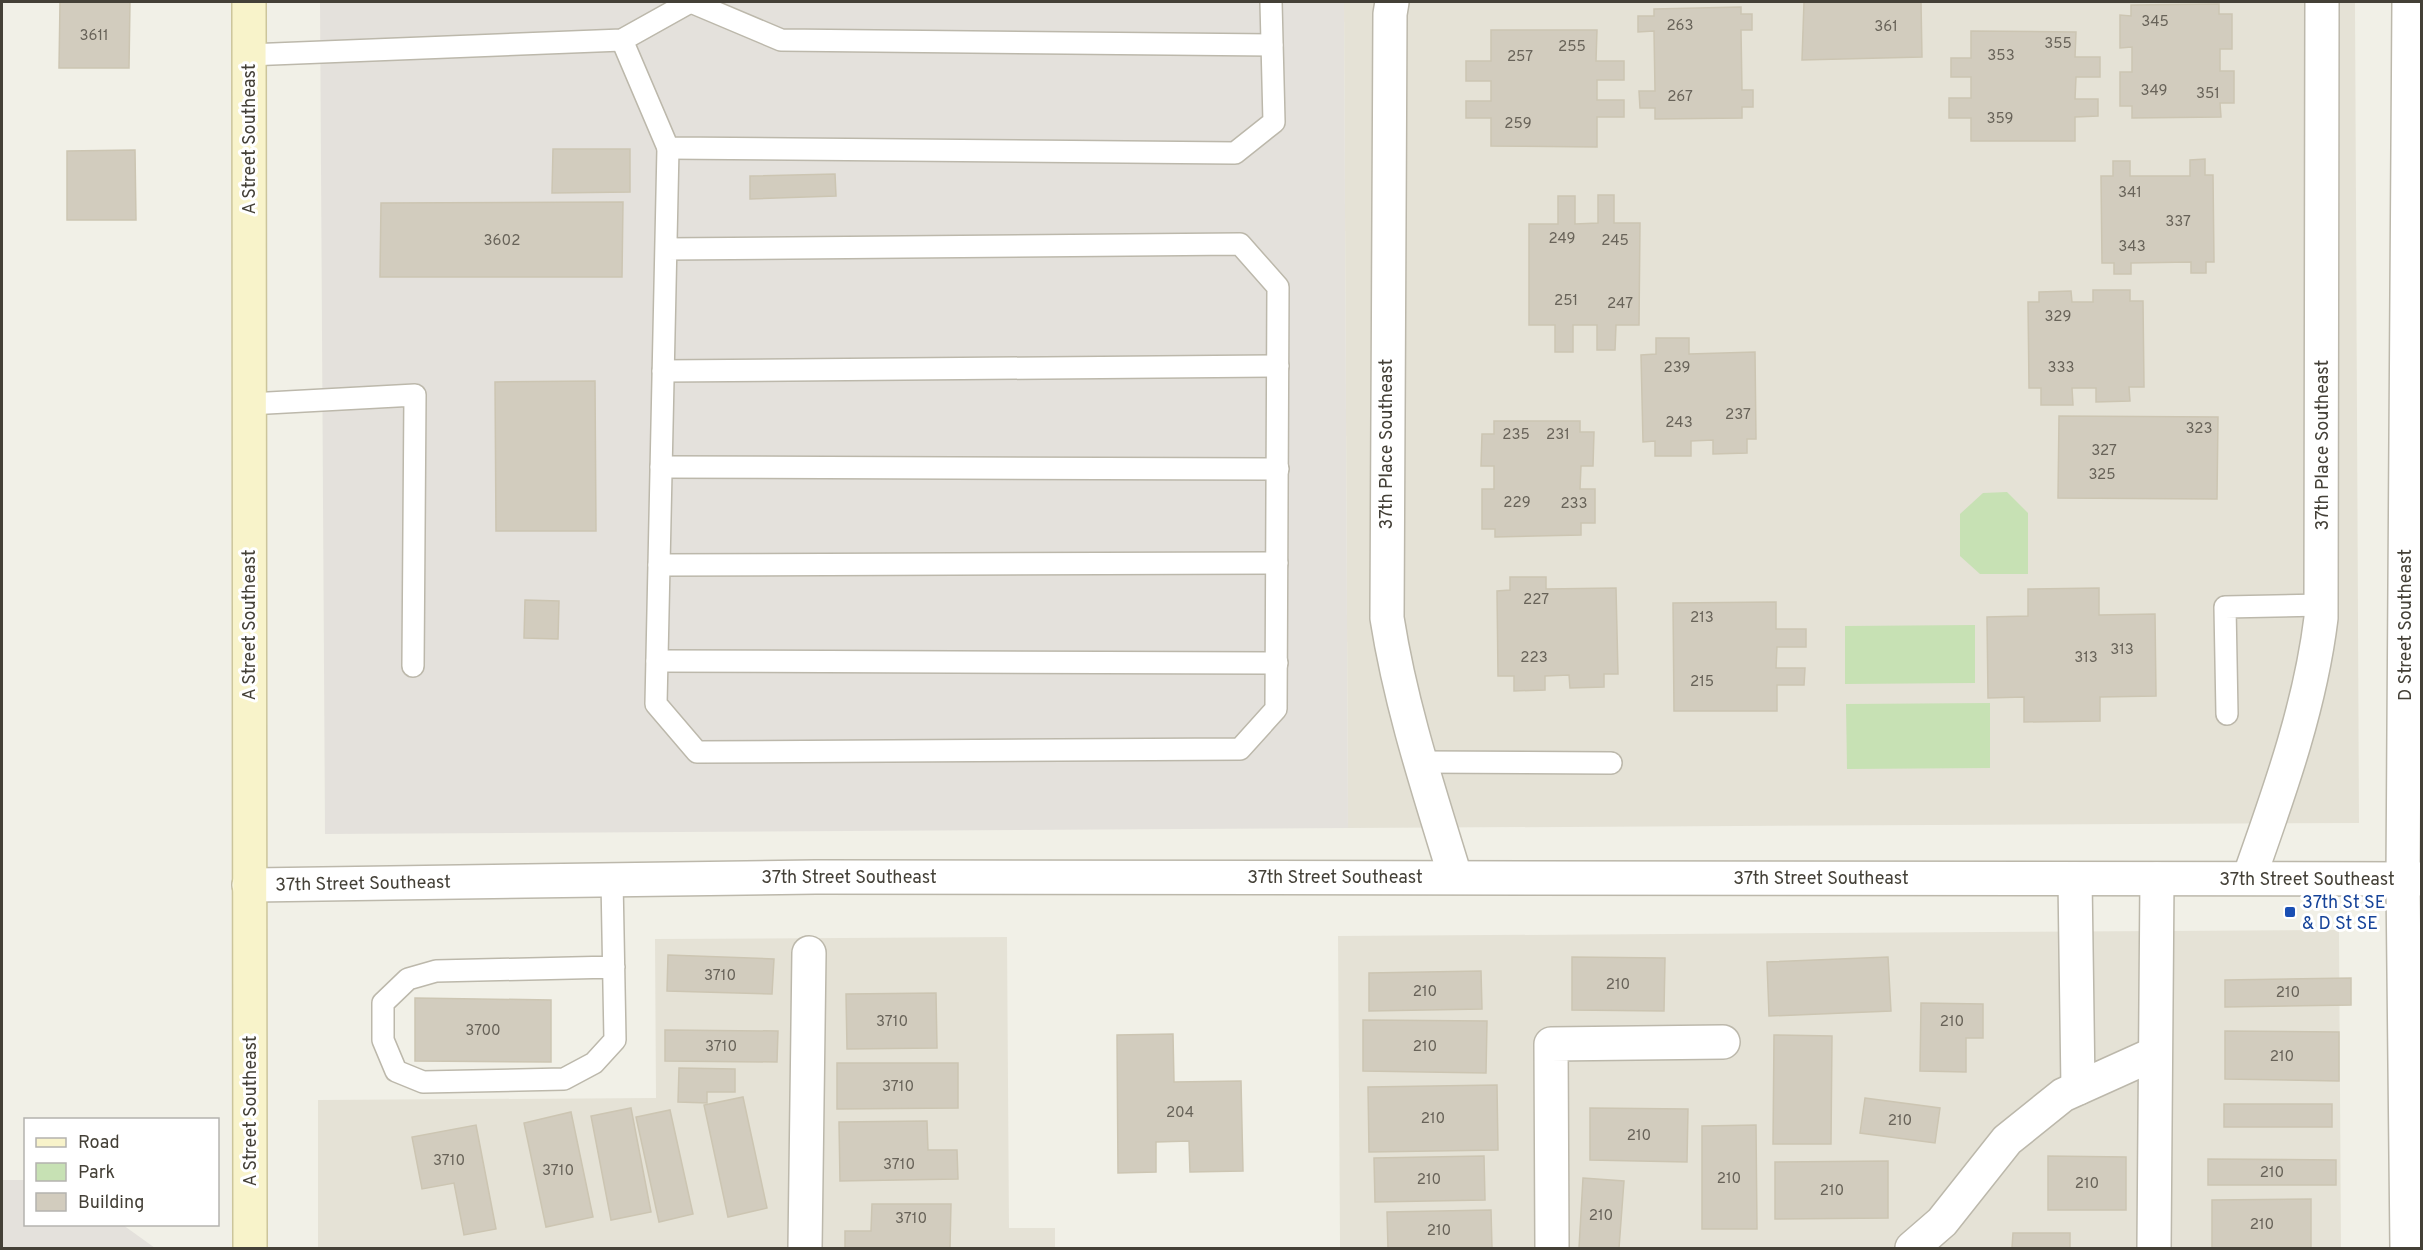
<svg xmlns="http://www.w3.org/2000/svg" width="2423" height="1250" viewBox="0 0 2423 1250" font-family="Overpass,sans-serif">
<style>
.residential{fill:#e5e2d6}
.industrial{fill:#e4e1dc}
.green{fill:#c7e1b4}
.building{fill:#d2ccbe;stroke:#ccc5b2;stroke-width:1.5}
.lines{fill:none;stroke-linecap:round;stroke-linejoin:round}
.service-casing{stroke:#bcb8ab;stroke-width:24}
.minor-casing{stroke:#bcb8ab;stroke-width:36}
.tertiary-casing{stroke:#bcb8ab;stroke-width:36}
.secondary-casing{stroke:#ccc59b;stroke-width:36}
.service{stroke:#fff;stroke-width:21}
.minor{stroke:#fff;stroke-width:33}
.tertiary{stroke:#fff;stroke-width:33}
.secondary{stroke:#f8f3ca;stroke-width:33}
.transit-dot{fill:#1a4fb4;stroke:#fff;stroke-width:2}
.labels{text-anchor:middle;stroke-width:6;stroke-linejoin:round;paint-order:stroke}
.number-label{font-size:15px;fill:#686359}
.street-label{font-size:18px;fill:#444037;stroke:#fff}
.transit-label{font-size:18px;fill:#164399;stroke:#fff;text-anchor:start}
</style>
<rect width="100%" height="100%" fill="#f1f0e7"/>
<g class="residential">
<path d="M1344 2H2355L2359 823 1348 828Z"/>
<path d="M2339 930 2341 1248H1340L1338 936Z"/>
<path d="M1007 937 1009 1228H1055V1248H318V1100L656 1098 655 939Z"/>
</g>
<g class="industrial">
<path d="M320 2H1344L1348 828 325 834Z"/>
<path d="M2 1180H25L26 1224 123 1225 155 1248H2Z"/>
</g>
<g class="green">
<path d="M2007 492 2028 513V574H1980L1960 556V514L1983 493Z"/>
<path d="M1975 625V683L1845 684V626Z"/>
<path d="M1990 703V768L1847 769 1846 704Z"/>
</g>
<g class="building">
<path d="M60 2H130L129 68H59Z"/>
<path d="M1804 2H1921L1922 57 1802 60Z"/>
<path d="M2219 4V14H2232V49H2220V71H2234V103H2220L2221 117 2132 118V106H2120V72H2132V47L2120 48V15L2131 16V5Z"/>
<path d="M1741 7V14H1752V30H1741L1742 90H1753V107H1742V118L1655 119V108H1640L1639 91H1655L1654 31 1638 32V16H1654V9Z"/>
<path d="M1491 30H1597L1596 61H1624V80H1597V100H1624V117H1597V147L1491 146V118H1466V101H1491V81H1466V61H1491Z"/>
<path d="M1971 31 2076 32 2075 57H2100V77H2076L2075 99H2098V116L2075 117V141H1971V118H1949V98H1971V77H1951V58H1971Z"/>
<path d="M553 149H630V192L552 193Z"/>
<path d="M135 150 136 220H67V151Z"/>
<path d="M2205 159V175H2213L2214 262H2206V273H2191V262L2131 263V274H2114V263H2102L2101 176H2113V161H2130V176H2190V160Z"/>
<path d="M835 174 836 196 750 199V176Z"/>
<path d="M1598 195H1614V223H1640L1639 325H1616L1615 350H1597V325H1573V352H1555V325H1529V224H1558V196H1575V224L1598 223Z"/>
<path d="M623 202 622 277H380L381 203Z"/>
<path d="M2093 290H2130V301H2143L2144 387H2129L2130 401 2096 402V388H2072L2073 405H2041V388H2029L2028 302H2039V292L2071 291 2072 302H2093Z"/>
<path d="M1656 338H1689V354L1755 352 1756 439H1747V453L1713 454V440L1691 441V456H1655V441L1643 442 1641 355 1656 354Z"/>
<path d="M595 381 596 531H496L495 382Z"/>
<path d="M2059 416 2218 417 2217 499 2058 498Z"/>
<path d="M1494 421H1580V432H1594L1593 466H1581L1580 489H1595V523H1581V535L1495 537V529H1482V489H1494V466H1481L1482 434H1494Z"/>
<path d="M1510 577H1546V589L1616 588 1618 674H1604V687L1570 688 1569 675 1545 676V690L1514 691V676H1498L1497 591 1510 590Z"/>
<path d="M2099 588V615L2155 614 2156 696 2100 697V721L2024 722V697L1988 698 1987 617 2028 616V589Z"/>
<path d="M525 600 559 601 558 639 524 638Z"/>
<path d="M1776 602V629H1806V647H1777L1776 668H1805L1804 685H1777V711H1674L1673 603Z"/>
<path d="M668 955 774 959 772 994 667 991Z"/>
<path d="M1572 957 1665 958 1664 1011 1572 1010Z"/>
<path d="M1888 957 1891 1011 1769 1016 1767 962Z"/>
<path d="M1481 971 1482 1009 1369 1011V973Z"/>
<path d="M2351 978V1005L2225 1007V980Z"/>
<path d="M936 993 937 1048 847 1049 846 994Z"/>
<path d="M415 998 551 1000V1062L415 1061Z"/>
<path d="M1921 1003 1983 1004V1038H1966V1072L1920 1071Z"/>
<path d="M1363 1020 1487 1021 1486 1073 1363 1071Z"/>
<path d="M665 1030 778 1031 777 1062 665 1061Z"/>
<path d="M2225 1031 2339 1032V1081L2225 1079Z"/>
<path d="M1173 1034 1174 1082 1241 1081 1243 1171 1190 1172 1189 1141 1156 1142V1172L1118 1173 1117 1035Z"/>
<path d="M1774 1035 1832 1036 1831 1144H1773Z"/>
<path d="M837 1063H958V1108L837 1109Z"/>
<path d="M679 1068 735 1069V1092H707V1103L678 1102Z"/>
<path d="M1497 1085 1498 1150 1369 1152 1368 1087Z"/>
<path d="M743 1097 767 1208 728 1217 704 1105Z"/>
<path d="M1865 1098 1940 1108 1935 1143 1860 1133Z"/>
<rect x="2224" y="1104" width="108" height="23"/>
<path d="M631 1108 651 1212 611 1220 591 1116Z"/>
<path d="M1590 1108 1688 1109 1687 1162 1590 1160Z"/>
<path d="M670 1110 693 1214 659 1222 636 1117Z"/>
<path d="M571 1112 593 1217 546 1227 524 1123Z"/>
<path d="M927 1121 928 1150H957L958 1179 840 1181 839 1122Z"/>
<path d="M476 1125 496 1229 464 1235 454 1183 422 1189 412 1137Z"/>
<path d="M1756 1125 1757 1229H1702V1126Z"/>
<path d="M1484 1156 1485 1200 1375 1202 1374 1158Z"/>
<path d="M2048 1156 2126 1157V1210H2048Z"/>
<path d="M2208 1159 2336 1160V1185H2208Z"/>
<path d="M1888 1161V1218L1775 1219V1162Z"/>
<path d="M1583 1178 1624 1181 1619 1248H1579Z"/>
<path d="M2311 1199V1248H2212V1200Z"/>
<path d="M872 1204H951L950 1248H845V1231H871Z"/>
<path d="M1491 1210 1492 1248H1388L1387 1212Z"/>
<path d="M2013 1233H2070V1248H2012Z"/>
</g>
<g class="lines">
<defs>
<g id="service">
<path d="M691 2 781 40 1272 45"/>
<path d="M622 40 668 148 1235 153 1274 122 1271 2"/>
<path d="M249 55 622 40 690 2"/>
<path d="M666 249 1240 244 1278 287 1276 709 1240 749 697 752 656 704 668 148"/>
<path d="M663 371 1278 366"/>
<path d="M249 404 415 395 413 666"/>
<path d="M661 467 1278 469"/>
<path d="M659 565 1277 563"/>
<path d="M657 661 1277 663"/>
<path d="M2227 714 2225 607 2322 605"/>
<path d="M1420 762 1611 763"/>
<path d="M612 880 615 1040 594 1063 564 1079 423 1082 396 1071 383 1040V1003L408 979 436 971 614 967"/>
</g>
<g id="minor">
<path d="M1392 2 1390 14 1387 618C1401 707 1429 791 1455 876"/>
<path d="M2249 878C2279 793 2310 708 2321 618L2322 2"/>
<path d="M2075 879 2078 1088"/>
<path d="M805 1248 809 953"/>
<path d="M1552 1248 1551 1044 1723 1042"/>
<path d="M1912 1248 1942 1222 2007 1140 2063 1095 2154 1054"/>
<path d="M2154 1248 2157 879"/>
<path d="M2407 1248 2403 879 2409 2"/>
</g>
<path id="tertiary" d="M249 885 816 877 2422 879"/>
<path id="secondary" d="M249 2 250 1248"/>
</defs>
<use href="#service" class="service-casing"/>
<use href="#minor" class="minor-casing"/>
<use href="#tertiary" class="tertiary-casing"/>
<use href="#secondary" class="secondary-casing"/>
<use href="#service" class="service"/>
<use href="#minor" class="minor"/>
<use href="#tertiary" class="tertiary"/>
<use href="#secondary" class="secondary"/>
</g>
<rect class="transit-dot" x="2284" y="906" width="12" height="12" rx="3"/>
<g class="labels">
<g class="number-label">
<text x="2155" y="26">345</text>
<text x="1680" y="30">263</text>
<text x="1886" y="31">361</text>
<text x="94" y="40">3611</text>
<text x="2058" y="48">355</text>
<text x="1572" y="51">255</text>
<text x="2001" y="60">353</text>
<text x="1520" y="61">257</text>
<text x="2154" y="95">349</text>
<text x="2208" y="98">351</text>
<text x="1680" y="101">267</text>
<text x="2000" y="123">359</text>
<text x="1518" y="128">259</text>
<text x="2130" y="197">341</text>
<text x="2178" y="226">337</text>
<text x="1562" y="243">249</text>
<text x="502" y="245">3602</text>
<text x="1615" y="245">245</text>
<text x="2132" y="251">343</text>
<text x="1566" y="305">251</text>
<text x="1620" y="308">247</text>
<text x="2058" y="321">329</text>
<text x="1677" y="372">239</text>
<text x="2061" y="372">333</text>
<text x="1738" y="419">237</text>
<text x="1679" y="427">243</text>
<text x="2199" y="433">323</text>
<text x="1516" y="439">235</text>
<text x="1558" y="439">231</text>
<text x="2104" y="455">327</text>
<text x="2102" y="479">325</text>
<text x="1517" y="507">229</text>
<text x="1574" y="508">233</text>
<text x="1536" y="604">227</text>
<text x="1702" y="622">213</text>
<text x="2122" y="654">313</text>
<text x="1534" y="662">223</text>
<text x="2086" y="662">313</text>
<text x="1702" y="686">215</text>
<text x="720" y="980">3710</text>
<text x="1618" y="989">210</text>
<text x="1425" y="996">210</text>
<text x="2288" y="997">210</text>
<text x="892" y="1026">3710</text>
<text x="1952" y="1026">210</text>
<text x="483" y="1035">3700</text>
<text x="721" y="1051">3710</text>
<text x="1425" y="1051">210</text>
<text x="2282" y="1061">210</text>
<text x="898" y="1091">3710</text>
<text x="1180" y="1117">204</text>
<text x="1433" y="1123">210</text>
<text x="1900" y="1125">210</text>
<text x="1639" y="1140">210</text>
<text x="449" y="1165">3710</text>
<text x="899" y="1169">3710</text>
<text x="558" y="1175">3710</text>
<text x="2272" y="1177">210</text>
<text x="1729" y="1183">210</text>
<text x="1429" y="1184">210</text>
<text x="2087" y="1188">210</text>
<text x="1832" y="1195">210</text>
<text x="1601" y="1220">210</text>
<text x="911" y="1223">3710</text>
<text x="2262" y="1229">210</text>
<text x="1439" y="1235">210</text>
</g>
<g class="street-label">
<text transform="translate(249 139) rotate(-90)" y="6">A Street Southeast</text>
<text transform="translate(1386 444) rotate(-90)" y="6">37th Place Southeast</text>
<text transform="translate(2322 445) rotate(-90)" y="6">37th Place Southeast</text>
<text transform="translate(249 625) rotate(-90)" y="6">A Street Southeast</text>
<text transform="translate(2405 625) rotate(-90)" y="6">D Street Southeast</text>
<text x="849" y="883">37th Street Southeast</text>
<text x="1335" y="883">37th Street Southeast</text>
<text x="1821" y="884">37th Street Southeast</text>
<text x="2307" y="885">37th Street Southeast</text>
<text transform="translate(363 883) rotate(-1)" y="6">37th Street Southeast</text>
<text transform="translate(250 1111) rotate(-90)" y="6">A Street Southeast</text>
</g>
<g class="transit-label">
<text x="2302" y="908">37th St SE<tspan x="2302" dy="21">&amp; D St SE</tspan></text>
</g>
</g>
<rect width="2423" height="1250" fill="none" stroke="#444037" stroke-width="6"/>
<rect x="24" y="1118" width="195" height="108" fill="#ffffff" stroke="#b4b3af" stroke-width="1.5"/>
<rect x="36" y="1138" width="30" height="9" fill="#f8f3ca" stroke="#b4b3af" stroke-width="1.5"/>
<text x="78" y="1148" font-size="18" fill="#444037">Road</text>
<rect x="36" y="1163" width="30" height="18" fill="#c7e1b4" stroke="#b4b3af" stroke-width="1.5"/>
<text x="78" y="1178" font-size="18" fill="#444037">Park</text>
<rect x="36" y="1193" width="30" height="18" fill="#d2ccbe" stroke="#b4b3af" stroke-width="1.5"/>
<text x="78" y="1208" font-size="18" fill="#444037">Building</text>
</svg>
